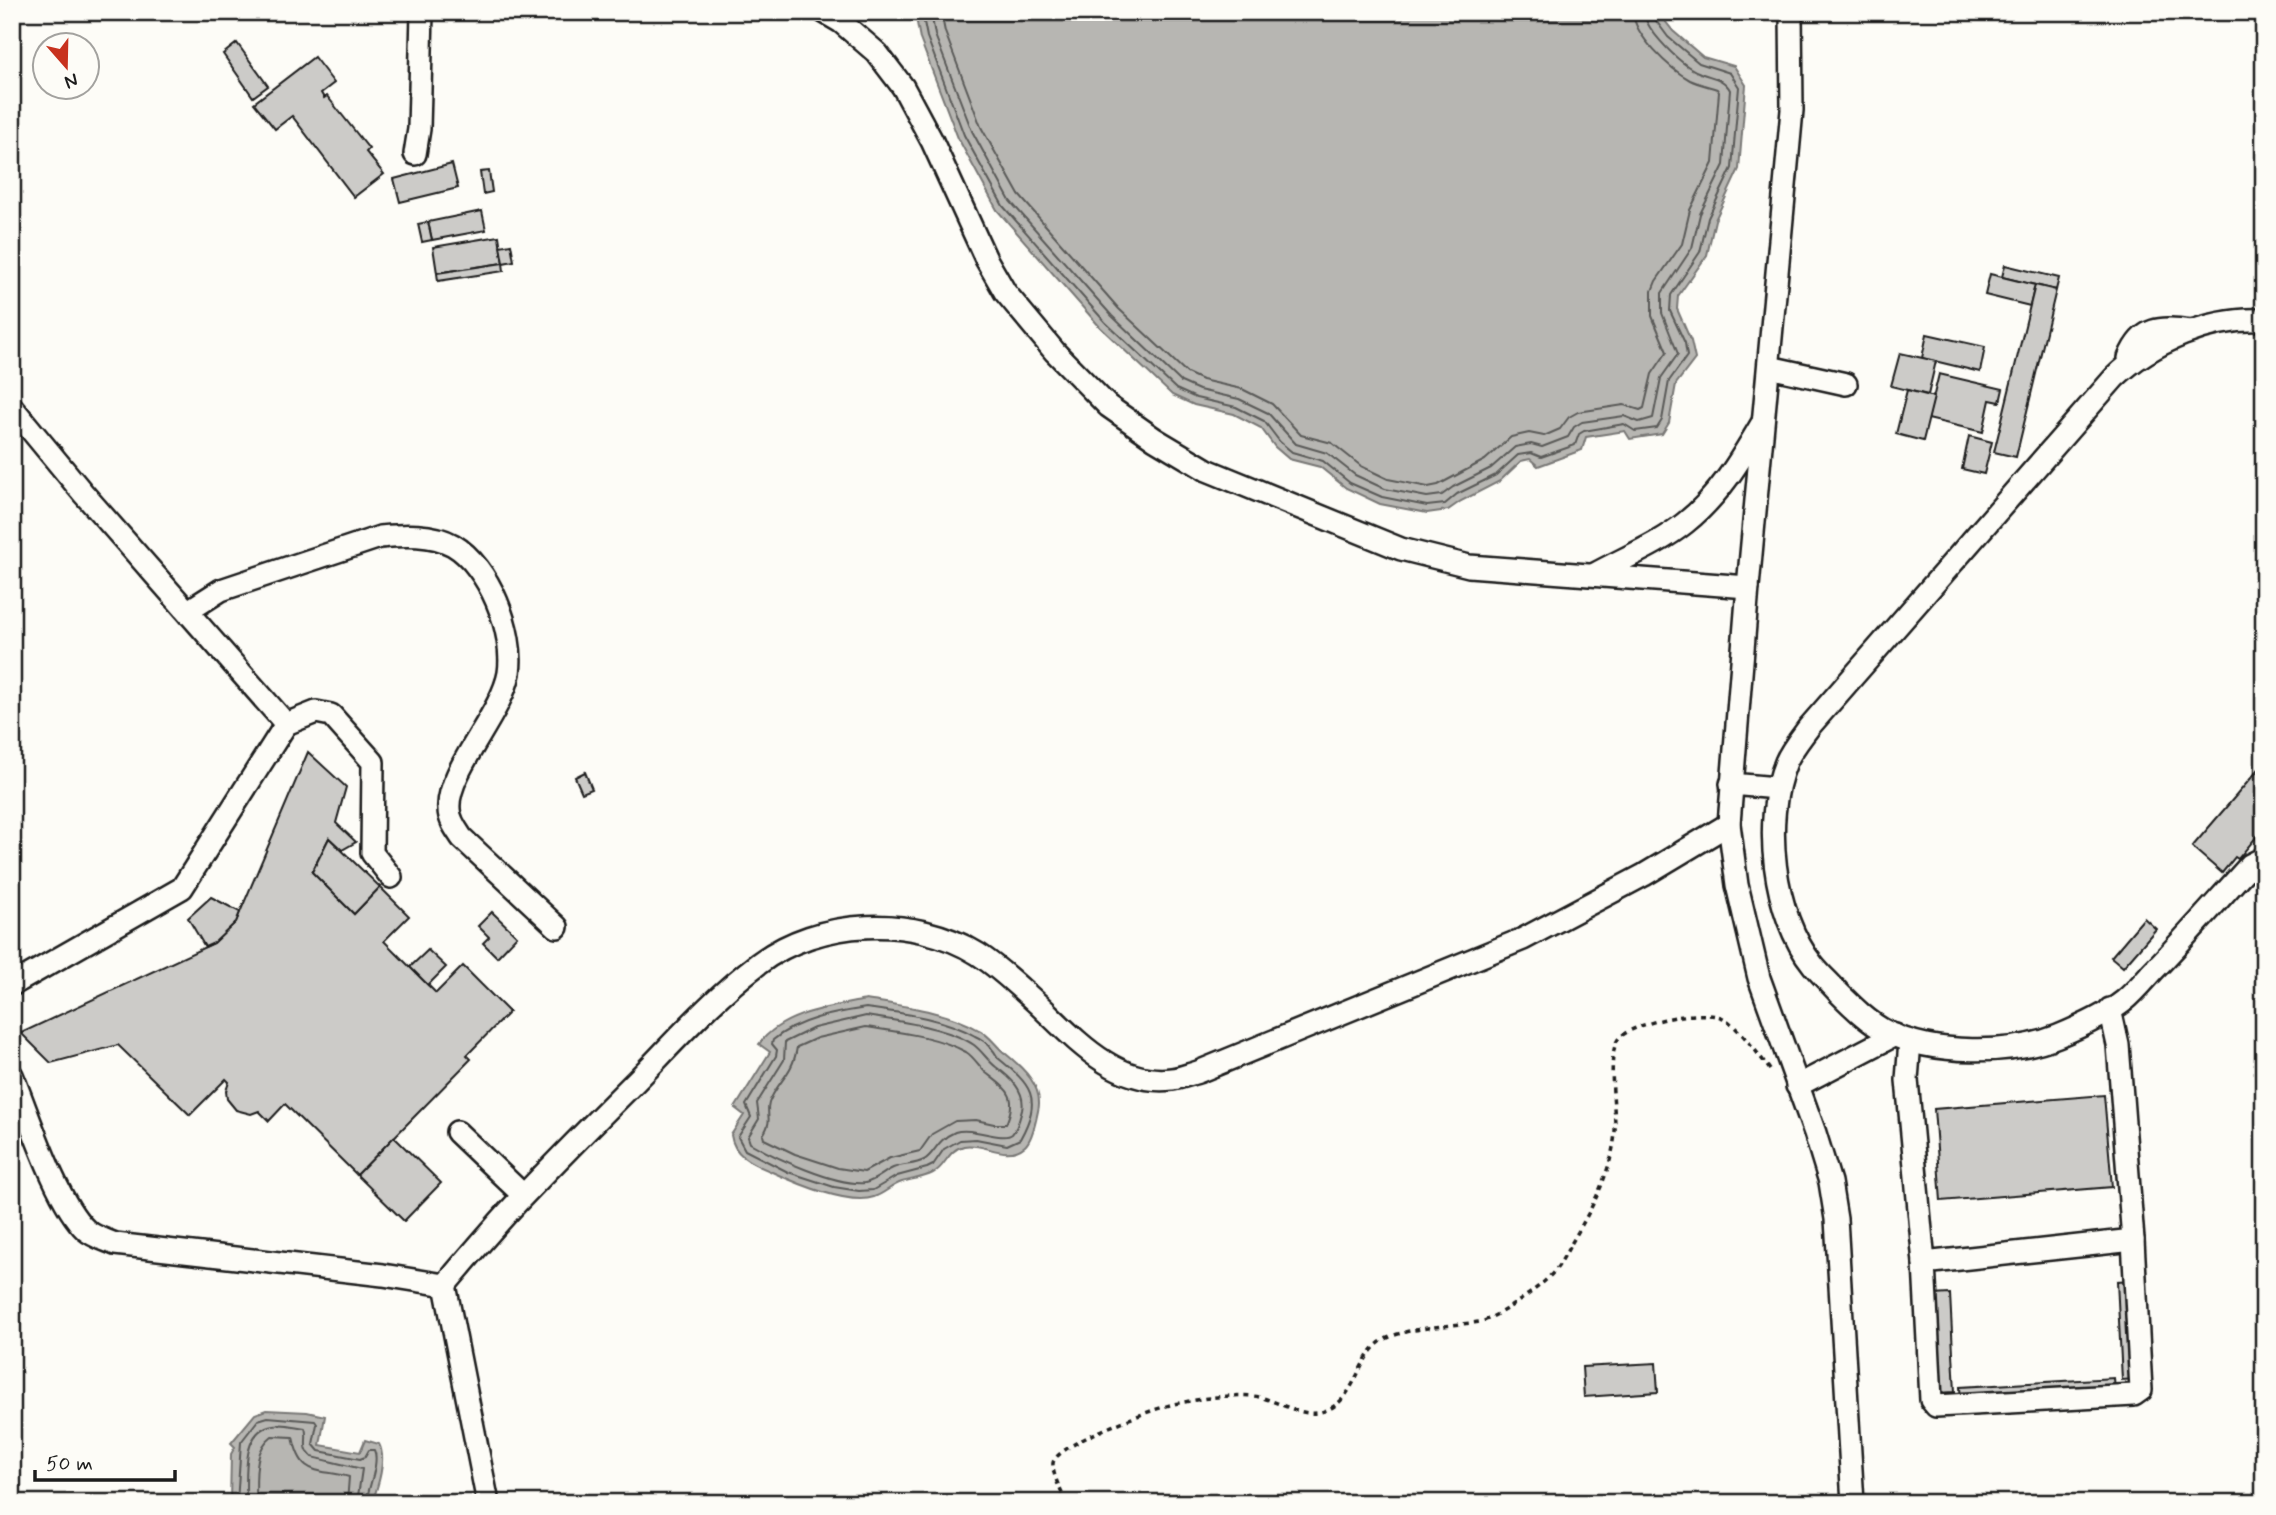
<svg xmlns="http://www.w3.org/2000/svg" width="2276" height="1515" viewBox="0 0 2276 1515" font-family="Mynerve,sans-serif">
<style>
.water{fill:#b7b6b2;stroke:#797876;stroke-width:2}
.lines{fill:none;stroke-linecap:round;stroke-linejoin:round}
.shore{stroke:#5a5a58;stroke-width:2}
.building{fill:#cccbc8;stroke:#1c1c1c;stroke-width:2}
.minor-casing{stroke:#1c1c1c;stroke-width:26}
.path{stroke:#1c1c1c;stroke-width:3.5;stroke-dasharray:5 5;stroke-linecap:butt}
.minor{stroke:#fdfcf7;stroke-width:21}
</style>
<rect width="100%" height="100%" fill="#fdfcf7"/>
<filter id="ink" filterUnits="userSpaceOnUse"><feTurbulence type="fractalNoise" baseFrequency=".0143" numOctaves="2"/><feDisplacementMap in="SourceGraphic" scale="14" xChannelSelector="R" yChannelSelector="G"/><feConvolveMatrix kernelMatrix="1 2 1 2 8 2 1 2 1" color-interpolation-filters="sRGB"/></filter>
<g filter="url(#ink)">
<g class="water">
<path d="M915 12H1658L1673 31 1703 57 1734 66 1746 85 1739 169 1715 220 1707 255 1678 296 1677 309 1691 341 1695 359 1676 384 1669 423 1662 434 1630 439 1625 431 1586 437 1582 450 1538 466 1530 459 1521 461 1500 481 1461 501 1448 510 1427 513 1380 504 1346 488 1320 467 1289 459 1275 447 1261 428 1234 414 1194 405 1172 395 1100 327 997 210 958 138 920 39Z"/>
<path d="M866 1000C902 1006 947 1011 979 1030 991 1036 996 1047 1006 1054 1023 1068 1044 1087 1038 1111 1036 1120 1033 1139 1025 1146 1006 1162 984 1142 964 1146 947 1150 946 1167 933 1173 923 1178 912 1179 902 1182 892 1185 884 1194 874 1197 848 1206 796 1183 772 1172 754 1164 734 1157 731 1135L744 1115 735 1108 770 1052 759 1044C782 1013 830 1007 866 1000Z"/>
<path d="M266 1410 307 1412 325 1416 320 1445 360 1452 365 1440 379 1444C387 1459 378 1486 372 1503L331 1500 326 1503H230L231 1454 235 1447 231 1443 255 1414Z"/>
</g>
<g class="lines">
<g class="shore">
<path d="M922 12 927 37 964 135 1003 206 1105 322 1176 389 1196 398 1236 407 1264 421 1280 442 1292 452 1323 461 1350 483 1382 497 1427 506 1445 504 1457 494 1496 475 1518 455 1531 453 1541 457 1575 445 1579 434 1584 431 1624 424 1635 431 1657 428 1662 420 1669 381 1687 356 1685 343 1670 311 1671 295 1700 252 1708 218 1732 168 1739 87 1730 73 1699 63 1668 37 1654 18 1653 12"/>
<path d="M931 12 935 35 972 131 1010 201 1112 316 1181 382 1199 390 1239 399 1268 413 1296 444 1327 453 1355 475 1385 489 1427 497 1442 495 1453 487 1491 468 1515 447 1531 444 1542 447 1568 437 1574 427 1582 422 1624 416 1639 422 1653 418 1661 378 1678 354 1662 313V293L1692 248 1700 214 1724 165 1730 90C1723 77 1711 78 1698 72 1681 65 1645 30 1644 12"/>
<path d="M941 12 945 32 981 127 1019 195 1119 309 1187 373 1202 380 1242 389 1272 404 1301 435 1332 443 1361 466 1388 479 1428 487 1438 485 1485 460 1511 437 1529 433 1544 436 1560 429 1569 417 1578 412 1624 405 1640 410 1644 408 1652 374 1667 352 1652 316V291L1656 281 1682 244 1690 210 1713 163 1719 92 1717 89C1708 86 1698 84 1690 80 1670 69 1634 36 1633 12"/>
<path d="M866 1008C901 1013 944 1018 975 1036 980 1038 989 1044 992 1049 995 1052 996 1055 998 1058 1031 1085 1043 1097 1020 1139L1007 1145 976 1139 960 1140 944 1149 933 1165 927 1168 897 1176 873 1190 859 1191 834 1187 788 1172 745 1150 738 1137 751 1117 746 1105 776 1056 777 1050 772 1044 773 1040C798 1019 834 1013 866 1008Z"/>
<path d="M866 1016C897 1021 948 1027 974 1045 983 1052 987 1060 996 1067 1010 1077 1026 1091 1022 1110 1020 1117 1018 1128 1012 1134 1002 1142 972 1126 955 1132 936 1140 935 1154 924 1160 915 1165 903 1164 893 1168 884 1172 875 1181 865 1183 836 1186 776 1158 750 1143L748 1137 759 1119 757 1103 784 1060 785 1042 814 1028Z"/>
<path d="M866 1027C898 1032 937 1036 966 1052 974 1057 978 1065 985 1072 1006 1089 1019 1094 1006 1124H994L976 1120 955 1121 932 1134 920 1151 890 1158 864 1172 838 1168 795 1154 764 1139 763 1135C774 1118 765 1115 769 1103 777 1081 793 1075 797 1047L817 1038Z"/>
<path d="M237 1503 241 1442 258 1420 268 1417 315 1421 317 1424 313 1444 319 1451 360 1459 365 1457 369 1450H374C380 1462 368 1488 366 1503"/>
<path d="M246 1503C247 1480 241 1438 266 1427 276 1422 294 1426 305 1428 309 1438 301 1447 312 1457L362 1469 357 1503"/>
<path d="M256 1503C257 1480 252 1451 272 1436L293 1437C301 1477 316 1468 349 1477L347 1503"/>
</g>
</g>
<g class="building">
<path d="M237 43 268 86 253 97 223 54Z"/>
<path d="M314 57 334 83 321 93 324 98 327 96 369 149 366 152 384 174 354 197 292 116 275 129 254 103Z"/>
<path d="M452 164 458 188 400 202 394 179Z"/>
<path d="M489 171 492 192 483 194 480 172Z"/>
<path d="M482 211 486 230 432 240 428 222Z"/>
<path d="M428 222 432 240 422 242 418 224Z"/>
<path d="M499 236 503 263 437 273 433 247Z"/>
<path d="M511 244 514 261 503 263 500 246Z"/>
<path d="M503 263 504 271 438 281 437 273Z"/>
<path d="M2005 265 2059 278 2056 290 2002 277Z"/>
<path d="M1990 274 2035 285 2030 306 1985 295Z"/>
<path d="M2035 285 2056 290 2016 457 1994 452Z"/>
<path d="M1927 334 1985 347 1980 372 1922 358Z"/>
<path d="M1900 353 1936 361 1928 395 1891 386Z"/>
<path d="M1939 374 2003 389 2000 402 1990 400 1983 432 1928 419Z"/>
<path d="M1907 390 1934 397 1923 441 1896 434Z"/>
<path d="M1969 436 1992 442 1984 474 1962 469Z"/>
<path d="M308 752 346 787 336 823 356 842 342 850 329 838 312 872 354 914 380 887 409 916 384 941 436 993 463 966 509 1012 467 1055 471 1059 357 1175 285 1104 269 1121 259 1111 251 1114 236 1110 227 1099 226 1091 229 1082 226 1079 190 1115 118 1045 51 1063 21 1033 214 943 236 922Z"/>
<path d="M2264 763V828L2238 859 2235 857 2222 873 2192 847Z"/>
<path d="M585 772 592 789 582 793 575 777Z"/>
<path d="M329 838 380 887 354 914 312 872Z"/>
<path d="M211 897 240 912 236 922 214 943 205 947 188 918Z"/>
<path d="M492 912 517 936 497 957 483 943 489 937 478 926Z"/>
<path d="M2144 918 2156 929 2123 967 2111 957Z"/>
<path d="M428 950 446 967 428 985 410 967Z"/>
<path d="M2104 1095 2112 1187 1941 1201 1934 1109Z"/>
<path d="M394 1137 441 1183 404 1221 357 1175Z"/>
<path d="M2130 1280 2136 1379 2122 1380 2117 1281Z"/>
<path d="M1950 1294 1955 1392 1937 1393 1932 1295Z"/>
<path d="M1656 1363 1658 1392 1584 1397 1582 1367Z"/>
<path d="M2114 1378 2115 1391 1961 1401 1960 1387Z"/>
</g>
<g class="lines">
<defs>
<g id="minor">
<path d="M824 12 841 22 877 53 903 87 932 141 986 259 1005 292 1055 352 1108 406 1155 439 1207 470 1401 549 1469 566 1748 587"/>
<path d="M1791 12 1792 110 1748 587 1729 824 1737 885 1759 978 1815 1133 1830 1182 1836 1219 1853 1503"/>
<path d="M415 154 419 129 422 12"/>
<path d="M2264 320C2211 317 2151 342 2114 378L1809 727C1801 738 1791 750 1786 762 1762 820 1773 915 1813 965 1820 974 1830 983 1838 992 1852 1006 1869 1023 1887 1032 1933 1055 2011 1055 2058 1036 2080 1027 2105 1016 2124 1001 2134 993 2144 981 2153 971 2186 937 2218 900 2250 865L2264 858"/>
<path d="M2129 358C2142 326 2160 327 2191 331"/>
<path d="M1769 367 1846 384"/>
<path d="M12 407 83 493 286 724 182 888 12 985"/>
<path d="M1595 574C1624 558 1659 544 1685 523 1719 496 1740 461 1761 425"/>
<path d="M188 611 221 590 380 537C403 535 432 533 453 545 489 566 515 632 509 673 502 714 446 772 449 809 449 820 456 829 462 838L557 927"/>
<path d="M286 724 316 712 331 715 373 762 372 853 391 877"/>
<path d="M1731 784 1777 788"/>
<path d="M1910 1041 1907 1080 1924 1263 2133 1240 2118 1045 2110 1009"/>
<path d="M12 1075C29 1116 56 1202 86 1230 94 1237 106 1240 115 1244L383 1275 445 1285"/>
<path d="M1797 1086 1895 1035"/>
<path d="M457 1132 523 1195"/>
<path d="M1924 1263 1931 1400 1936 1406 2134 1395 2141 1390 2133 1240"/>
<path d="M445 1285C471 1254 497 1223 525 1194 562 1155 599 1118 636 1081 675 1041 714 997 758 964 819 918 914 914 978 954 1001 969 1019 987 1039 1005 1075 1039 1116 1086 1172 1079 1181 1078 1190 1074 1198 1072L1523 939 1644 875 1729 824"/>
<path d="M445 1285 488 1503"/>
</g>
</defs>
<use href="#minor" class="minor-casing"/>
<path class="path" d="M1066 1503C1062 1492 1052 1475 1053 1463 1056 1444 1155 1408 1174 1404 1199 1399 1228 1394 1253 1396 1275 1398 1302 1420 1324 1411 1355 1401 1356 1362 1379 1343 1397 1329 1438 1327 1461 1324 1469 1323 1479 1323 1486 1320 1510 1308 1533 1293 1551 1275 1560 1266 1565 1254 1571 1244 1591 1210 1612 1172 1615 1132 1616 1111 1606 1053 1619 1038 1634 1022 1706 1007 1725 1019 1738 1027 1761 1057 1770 1070"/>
<use href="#minor" class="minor"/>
</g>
</g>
<rect width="2276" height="1515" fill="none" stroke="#fdfcf7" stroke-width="42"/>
<rect x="21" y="21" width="2234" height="1473" fill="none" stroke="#1c1c1c" stroke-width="2.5" filter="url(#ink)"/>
<g transform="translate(66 66) rotate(160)"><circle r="33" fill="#fdfcf7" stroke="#a3a29f" stroke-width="2"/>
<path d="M0-5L12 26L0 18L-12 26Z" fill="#c8321e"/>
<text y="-10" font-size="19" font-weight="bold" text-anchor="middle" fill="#1c1c1c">N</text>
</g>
<path d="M35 1470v10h140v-10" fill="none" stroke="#1c1c1c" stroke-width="3.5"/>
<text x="46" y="1470" font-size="21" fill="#1c1c1c" stroke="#fdfcf7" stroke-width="5" paint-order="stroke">50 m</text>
</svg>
